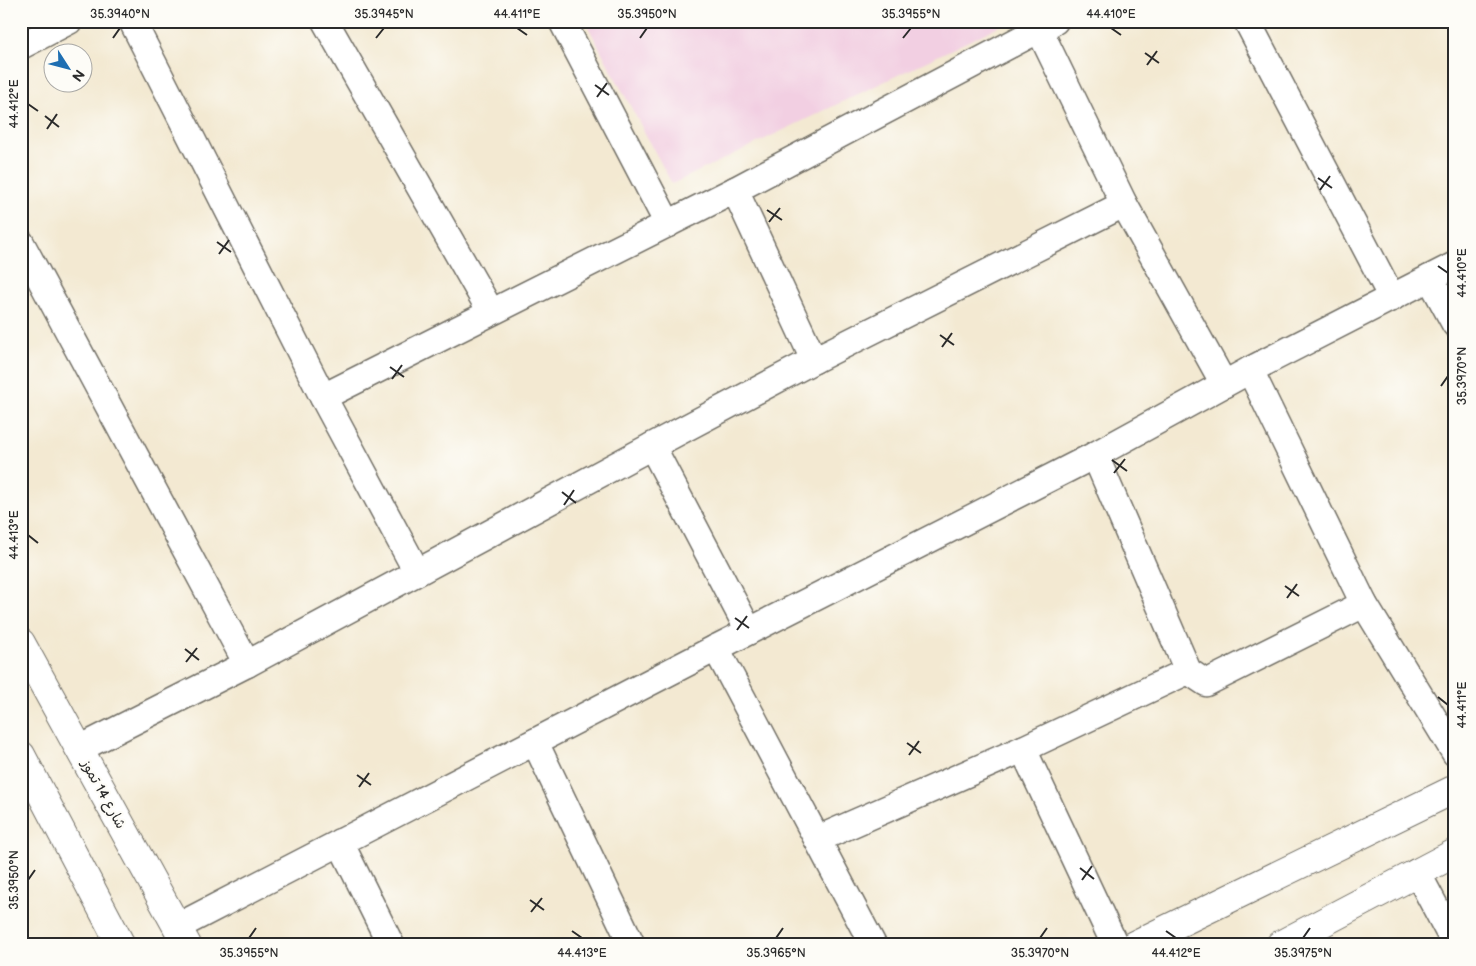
<svg xmlns="http://www.w3.org/2000/svg" width="1476" height="966" viewBox="0 0 1476 966" font-family="'Balsamiq Sans','Playpen Sans Arabic',sans-serif">
<style>
.built{fill:#f2cfe2}
.lines{fill:none;stroke-linecap:round;stroke-linejoin:round}
.minor-casing{stroke:#716e65;stroke-width:29}
.tertiary-casing{stroke:#716e65;stroke-width:30}
.secondary-casing{stroke:#716e65;stroke-width:30}
.minor{stroke:#fff;stroke-width:26}
.tertiary{stroke:#fff;stroke-width:28}
.secondary{stroke:#fff;stroke-width:28}
.ticks{fill:none;stroke:#2b2b2b;stroke-width:2}
.labels{text-anchor:middle;stroke-width:4.5;stroke-linejoin:round;paint-order:stroke}
.street-label{font-size:14px;fill:#2b2b2b;stroke:#fdfcf7}
.neatline{fill:none;stroke:#2b2b2b;stroke-width:2}
.ticks-label{font-size:12px;text-anchor:middle;fill:#2b2b2b}
</style>
<rect width="100%" height="100%" fill="#fdfcf7"/>
<filter id="ink" filterUnits="userSpaceOnUse"><feTurbulence type="fractalNoise" baseFrequency=".02" numOctaves="2"/><feDisplacementMap in="SourceGraphic" scale="10" xChannelSelector="R" yChannelSelector="G"/><feConvolveMatrix kernelMatrix="1 2 1 2 8 2 1 2 1" color-interpolation-filters="sRGB"/></filter>
<filter id="wash" filterUnits="userSpaceOnUse"><feTurbulence type="fractalNoise" baseFrequency=".0096" numOctaves="4" result="noise"/><feDisplacementMap in="SourceGraphic" scale="20" xChannelSelector="R" yChannelSelector="G"/><feGaussianBlur stdDeviation="1.12" result="paint"/><feColorMatrix in="noise" values="0 0 0 0 0 0 0 0 0 0 0 0 0 0 0 0 0 1.4 0 .05"/><feComposite in="paint" operator="in"/></filter>
<g filter="url(#wash)">
<rect width="100%" height="100%" fill="#f3e9d2"/>
<path class="built" d="M585 21H1010L672 184Z"/>
</g>
<g filter="url(#ink)">
<g class="lines">
<defs>
<g id="minor">
<path d="M132 21 323 397 417 572"/>
<path d="M325 21 491 312"/>
<path d="M562 21 668 224"/>
<path d="M1035 21 1124 204 1224 384"/>
<path d="M1247 21 1392 298"/>
<path d="M21 46 69 21"/>
<path d="M735 190 814 360"/>
<path d="M21 243 247 664"/>
<path d="M1430 278 1455 324"/>
<path d="M1250 370 1364 604 1455 753"/>
<path d="M323 397 735 190 1055 21"/>
<path d="M652 446 749 631"/>
<path d="M1095 455 1188 671 1206 683 1364 604"/>
<path d="M716 648 873 945"/>
<path d="M535 742 632 945"/>
<path d="M79 749 247 664 652 446 814 360 1124 204"/>
<path d="M1023 749 1115 945"/>
<path d="M818 839 1023 749 1188 671"/>
<path d="M340 842 391 945"/>
<path d="M1417 872 1455 944"/>
<path d="M177 927 716 648 1095 455 1250 370 1455 265"/>
</g>
<g id="tertiary">
<path d="M1134 945 1455 789"/>
<path d="M1280 945 1455 853"/>
</g>
<g id="secondary">
<path d="M21 643 187 945"/>
<path d="M21 755 121 945"/>
</g>
</defs>
<use href="#minor" class="minor-casing"/>
<use href="#tertiary" class="tertiary-casing"/>
<use href="#secondary" class="secondary-casing"/>
<use href="#minor" class="minor"/>
<use href="#tertiary" class="tertiary"/>
<use href="#secondary" class="secondary"/>
</g>
</g>
<path class="ticks" d="M517 28 527 35M1111 28 1121 35M113 38 120 28M376 38 384 28M640 38 647 28M903 38 911 28M1145 53 1159 63M1147 65 1157 51M595 85 609 95M597 97 607 83M28 104 38 111M45 116 59 127M47 129 57 114M1318 178 1332 188M1320 190 1330 176M767 210 782 220M769 222 780 208M217 242 231 252M219 254 229 240M1438 266 1448 273M940 335 954 345M942 347 952 333M390 367 404 377M392 379 402 365M1441 386 1448 376M1112 460 1127 471M1114 473 1125 459M562 492 576 503M564 505 574 490M28 535 38 543M1285 586 1299 596M1287 598 1297 584M735 618 749 628M737 630 747 616M185 649 199 660M186 662 197 648M1438 697 1448 705M907 743 921 753M909 755 919 741M357 775 371 785M359 787 369 773M1080 868 1094 879M28 880 35 870M1082 880 1092 866M530 900 544 910M531 912 542 898M572 931 582 938M1166 931 1176 938M249 938 256 928M776 938 783 928M1040 938 1047 928M1303 938 1310 928"/>
<g class="labels">
<g class="street-label">
<text transform="translate(104 794) rotate(61)" y="5">شارع 14 تموز</text>
</g>
</g>
<rect width="1476" height="966" fill="none" stroke="#fdfcf7" stroke-width="55"/>
<g transform="translate(68 68) rotate(126)"><circle r="24" fill="#fdfcf7" stroke="#a9a8a5"/>
<path d="M0-4L9 19L0 12L-9 19Z" fill="#1f6fb2"/>
<text y="-8" font-size="14" font-weight="bold" text-anchor="middle" fill="#2b2b2b">N</text>
</g>
<rect x="28" y="28" width="1420" height="910" class="neatline"/>
<g class="ticks-label">
<text x="120" y="18">35.3940°N</text>
<text x="384" y="18">35.3945°N</text>
<text x="517" y="18">44.411°E</text>
<text x="647" y="18">35.3950°N</text>
<text x="911" y="18">35.3955°N</text>
<text x="1111" y="18">44.410°E</text>
<text transform="translate(14 104) rotate(-90)" y="4">44.412°E</text>
<text transform="translate(1462 273) rotate(-90)" y="4">44.410°E</text>
<text transform="translate(1462 376) rotate(-90)" y="4">35.3970°N</text>
<text transform="translate(14 535) rotate(-90)" y="4">44.413°E</text>
<text transform="translate(1462 705) rotate(-90)" y="4">44.411°E</text>
<text transform="translate(14 880) rotate(-90)" y="4">35.3950°N</text>
<text x="249" y="957">35.3955°N</text>
<text x="582" y="957">44.413°E</text>
<text x="776" y="957">35.3965°N</text>
<text x="1040" y="957">35.3970°N</text>
<text x="1176" y="957">44.412°E</text>
<text x="1303" y="957">35.3975°N</text>
</g>
</svg>
